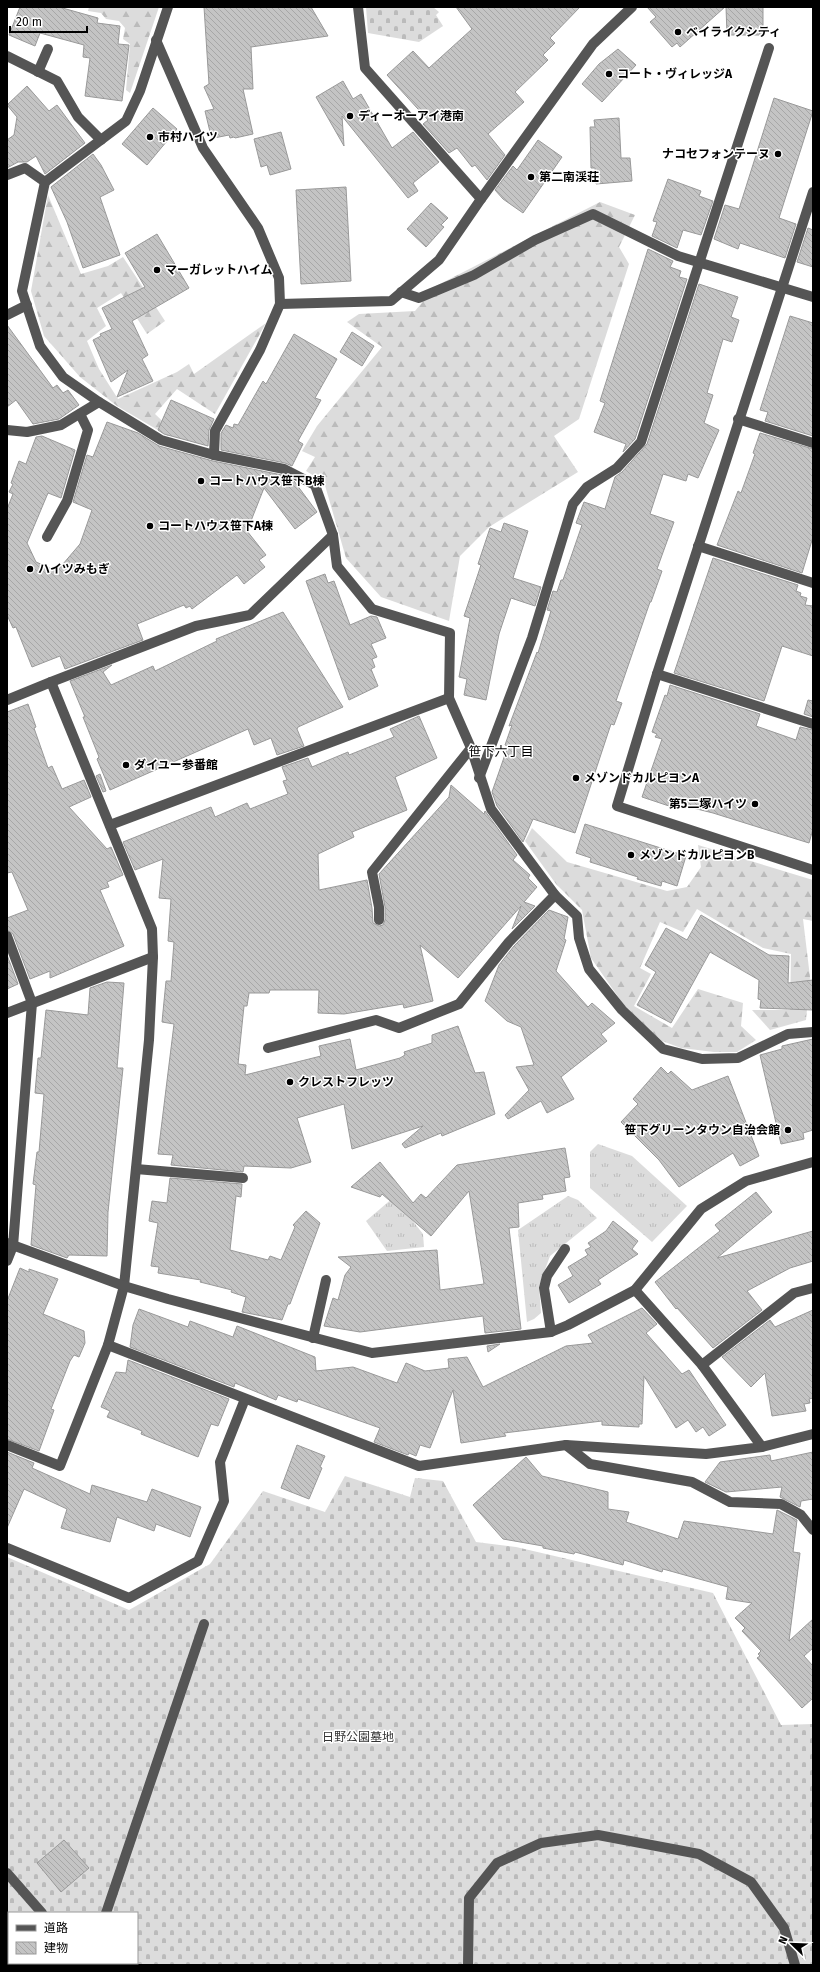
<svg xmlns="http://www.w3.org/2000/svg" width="820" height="1972" viewBox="0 0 820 1972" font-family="'Fira Sans','Noto Sans JP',sans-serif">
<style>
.grass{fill:url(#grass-tufts)}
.forest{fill:url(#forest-firs)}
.cemetery{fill:url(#cemetery-stones);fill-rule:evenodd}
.building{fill:url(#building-back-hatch);stroke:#999}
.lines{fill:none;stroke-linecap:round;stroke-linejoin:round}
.minor{stroke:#555;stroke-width:10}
.poi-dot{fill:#000;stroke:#fff;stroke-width:1.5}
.labels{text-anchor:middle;stroke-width:3;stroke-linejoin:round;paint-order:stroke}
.poi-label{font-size:12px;font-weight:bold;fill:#000;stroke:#fff;text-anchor:start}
.park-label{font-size:12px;fill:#333;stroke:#fff}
.neighbourhood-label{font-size:13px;fill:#000;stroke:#fff}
</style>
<defs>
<pattern id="grass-tufts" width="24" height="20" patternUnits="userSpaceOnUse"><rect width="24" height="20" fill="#dcdcdc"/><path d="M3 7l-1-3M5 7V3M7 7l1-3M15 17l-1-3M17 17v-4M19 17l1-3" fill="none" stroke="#bbb"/></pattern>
<pattern id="forest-firs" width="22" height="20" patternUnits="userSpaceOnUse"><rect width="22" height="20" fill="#dcdcdc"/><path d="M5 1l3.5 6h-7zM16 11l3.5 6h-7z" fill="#bbb"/></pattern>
<pattern id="cemetery-stones" width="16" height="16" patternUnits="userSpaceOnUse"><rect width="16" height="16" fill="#dcdcdc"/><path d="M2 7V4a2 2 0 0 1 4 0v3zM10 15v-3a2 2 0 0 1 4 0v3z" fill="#bbb"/></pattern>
<pattern id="building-back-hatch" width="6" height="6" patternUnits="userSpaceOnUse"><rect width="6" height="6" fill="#c4c4c4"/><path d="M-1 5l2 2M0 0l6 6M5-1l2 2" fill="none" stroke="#a7a7a7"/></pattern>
</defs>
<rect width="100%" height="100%" fill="#fff"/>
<g class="grass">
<path d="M598 1144 632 1156 687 1206 652 1242 590 1188V1152Z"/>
<path d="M568 1196 578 1200 597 1218 550 1256 539 1286 541 1313 534 1319 527 1322 518 1230Z"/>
<path d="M394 1197 423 1234 424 1247 387 1251 366 1221Z"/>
</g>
<g class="forest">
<path d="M89 7H159L130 93 126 90 130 44 123 39 125 28 119 21 106 19 101 13 88 11Z"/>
<path d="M48 195 81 274 108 266 123 257 165 321 147 334 121 293 97 308 106 326 87 341 99 369 118 399 177 372 189 364 194 374 266 323 215 414 177 389 155 414 173 431 168 436 117 406 80 377 44 336 31 291Z"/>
<path d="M600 202 635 215 619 247 629 264 579 419 554 436 578 472 489 527 460 556 449 621 381 597 346 558 324 482 306 471 315 457 302 451 317 426 382 347 347 322 359 314 415 311 436 286Z"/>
<path d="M532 828 567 862 667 891 687 887 701 867 698 845 813 880V921L803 919 810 977 806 1020 770 1030 752 1010H790L791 954 763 948 697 909 683 932 660 922 640 968 651 974 634 1006 672 1028 698 989 743 1003 741 1026 756 1040 737 1052H714L681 1048 662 1041 626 1008 591 958 582 910 556 884 525 841Z"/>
</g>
<g class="cemetery">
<path d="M366 7H433L439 12 436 15 443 26 419 42 368 33Z"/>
<path d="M345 1476 410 1497 415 1478 443 1481 476 1542 516 1547 713 1593 781 1725 813 1724V1965H7V1557L129 1610 210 1564 263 1491 325 1512ZM9 1913H137V1963H9Z"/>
</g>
<g class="building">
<path d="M20 7H59L98 18 97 23 120 26 118 44 129 45 122 101 85 96 90 58 83 57 84 45 40 33 35 46 9 35Z"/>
<path d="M204 7H311L328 36 251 47 253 89H243L253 134 235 138 234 137 230 138 229 135 214 138V136H211L205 111 214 109 204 87 209 84Z"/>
<path d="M456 7H580L550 38 555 43 543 55 548 60 515 92 524 102 488 134 505 155 487 180 475 165 472 167 457 148 449 153 423 124 428 120 387 75 413 51 429 68 472 29Z"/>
<path d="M647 7H725L680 47 677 43 672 47 650 22 656 17Z"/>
<path d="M726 7H763V35H727Z"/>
<path d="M618 49 636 65 602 102 582 84 599 64Z"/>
<path d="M343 81 353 99 361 94 392 148 413 132 439 162 413 183 418 191 408 198 342 116 344 146 316 97Z"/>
<path d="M27 86 49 111 57 105 85 143 45 174 36 156 27 162H18L7 168V140L14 135 17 117 7 105Z"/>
<path d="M774 98 813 111 779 218 796 224 785 258 740 243 738 249 714 239 725 205 739 209Z"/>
<path d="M153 108 177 129 147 165 122 144Z"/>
<path d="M619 118 621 158H630L632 181 596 184 595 168H591L590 127H595L594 120Z"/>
<path d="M281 132 291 169 270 175 267 165 261 167 254 139Z"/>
<path d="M538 140 562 157 523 213 503 199 495 190 513 166 517 170Z"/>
<path d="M93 154 101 165 114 190 100 197 120 255 83 268 67 222 51 187Z"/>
<path d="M668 179 701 191 699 196 713 201 701 235 683 230 677 248 652 236 657 222 653 221Z"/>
<path d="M346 187 351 281 301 284 296 190Z"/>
<path d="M431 203 448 218 441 225 444 227 426 247 407 229Z"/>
<path d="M808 228 813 230V267L797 262Z"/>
<path d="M157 234 189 288 132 321 148 355 142 359 153 381 117 397 128 370 111 382 93 340 101 336 100 334 112 329 102 308 145 287 125 253Z"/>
<path d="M648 249 673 261 670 267 681 271 679 277 687 279 635 439 623 452 626 444 594 432 605 403 600 401Z"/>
<path d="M699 284 738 297 731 317 739 320 732 342 723 339 707 393 713 395 704 423 719 430 698 478 688 474 686 481 663 474 650 514 674 522 657 569 662 571 651 602H650L616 701 622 703 614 725 611 724 575 833 533 819 523 842 497 806 492 792 508 746 505 745 512 725 509 726 537 652 538 653 551 611 547 610 553 591 557 592 561 580H563L582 525 576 523 584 502 605 509 615 477 622 472 647 444Z"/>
<path d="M790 316 813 323V436L765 421 768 412 760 410Z"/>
<path d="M7 325 53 388 57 385 63 393 68 390 79 405 59 419 33 424 16 400 7 407Z"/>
<path d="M352 332 374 346 362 366 340 352Z"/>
<path d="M294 334 337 359 315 398 321 400 298 441 303 444 292 466 285 463 221 450V433L226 425 233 428 234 424 238 425 263 381 266 384Z"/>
<path d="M171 400 214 419 209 430 208 446 164 434 158 430Z"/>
<path d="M107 422 138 433 159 446 213 461 282 475 294 481 317 512 295 529 264 488 247 531 266 555 259 560 265 567 244 584 237 575 192 609 190 606 186 608 184 605 137 624 143 640 65 669 60 656 32 667 16 627 13 628 7 615V509L13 494 9 492 13 484 11 483 19 461 26 464 36 437 42 436 75 450 61 498 48 493 27 543 36 562 57 571 80 544 92 510 73 502 87 455 93 457Z"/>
<path d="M760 433 813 449V537L802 573 717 545 738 491 741 493 755 454 753 453Z"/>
<path d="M504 523 528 531 513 578 541 587 535 606 511 598 499 634 486 700 464 695 467 679 459 677 470 618 464 616 481 565 478 564 490 528 501 532Z"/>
<path d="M713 558 798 585 796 591 801 593 800 596 807 598 805 605 813 606V656L782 646 764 701 674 673Z"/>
<path d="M325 574 328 583 334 581 350 625 371 616 377 617 386 638 371 644 377 657 372 659 375 667 371 669 378 686 349 700 306 581Z"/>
<path d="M283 612 343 707 298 727 297 729 304 746 277 755 271 738 254 745 248 729 110 790 97 759 99 757 83 717H85L70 681 112 665 103 672 111 685 153 666 155 671 217 641 216 639Z"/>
<path d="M670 685 760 714 756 726 796 740 800 727 813 730V829L809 843 713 813 677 804 675 808 642 797 662 739 655 737 657 734 652 732 665 695 667 696Z"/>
<path d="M808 700 813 701V717L804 714Z"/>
<path d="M28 704 36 727 34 728 48 768 52 766 62 789 84 780 91 797 69 807 107 849 111 847 123 875 107 882 109 887 100 890 124 946 50 978V971L30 979 13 934 7 930V918L28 910 12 872 7 873V712Z"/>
<path d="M419 716 437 758 395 777 407 810 352 832 354 837 318 854 319 890 367 880 372 908 373 923 379 926 383 925 385 920V907L379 874 449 797 451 785 484 814 485 811 517 855 513 860 530 875 528 878 537 887 524 902 535 906 512 929 521 906 458 978 420 945 433 1001 404 1008 403 1004 344 1014 318 1013 319 990H270L269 993H249L247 1006H244L238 1064 246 1065 245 1075 321 1056 319 1046 350 1039 356 1070 400 1058 405 1055 404 1052 432 1043V1035L458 1026 475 1073 484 1072 495 1114 442 1136 441 1133 405 1148 402 1144 423 1126 352 1149 344 1104 297 1118 311 1162 291 1168 244 1166 243 1172 171 1165 173 1155 158 1154 174 1024 162 1022 166 981H171L174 942 168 941 171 899 159 898 163 859 135 870 123 842 211 807 215 817 247 803 250 809 288 794 283 781 287 780 282 767 308 758 312 767 348 752 349 755 394 737 390 729Z"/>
<path d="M100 774 106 791 103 792 96 776Z"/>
<path d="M585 824 686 856 677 886 662 881 661 886 637 879 638 877 590 862 591 858 576 853Z"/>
<path d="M549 910 568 917 564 939 566 940 556 971 588 1007 592 1003 615 1023 601 1034 607 1041 561 1077 574 1099 547 1113 541 1101 508 1119 505 1115 529 1090 516 1067 534 1065 521 1027 507 1021 485 1001 499 965 514 946Z"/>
<path d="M701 915 769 955 789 956 788 983 813 980V1010L760 1008 761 1000 758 999 759 980 710 952 671 1023 637 1005 656 972 645 965 666 928 687 940Z"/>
<path d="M7 955 18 984 7 989Z"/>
<path d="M107 982 124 983 117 1068H123L108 1212 107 1256 69 1255 67 1258 31 1245 36 1185 33 1184 37 1152H39L44 1094 35 1093 38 1058H41L46 1010 88 1015 90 988Z"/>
<path d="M813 1039V1130L803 1133 804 1139 781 1144 760 1055 782 1049V1046Z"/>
<path d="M661 1067 668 1074 671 1071 692 1090 728 1076 759 1156 740 1166 733 1153 679 1187 659 1160 621 1122 638 1104 633 1099Z"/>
<path d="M565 1148 570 1177 564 1178 566 1191 542 1195 543 1199 518 1203 519 1227 509 1228 521 1329 485 1333 483 1316 360 1332 324 1326 333 1298 338 1300 345 1275 351 1267 338 1257 437 1250 440 1290 484 1284 469 1191 431 1236 382 1194 380 1197 351 1187 380 1162 413 1203 421 1194 426 1198 457 1165Z"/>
<path d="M170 1178 242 1184 241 1197 236 1196 230 1250 268 1260 270 1256 281 1260 295 1227 293 1225 306 1211 320 1223 290 1304H288L282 1320 242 1312 246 1297 231 1292 232 1290 200 1282 201 1280 158 1273 159 1267 151 1266 158 1223 149 1221 152 1201 167 1203Z"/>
<path d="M756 1192 772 1212 717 1258 813 1231V1261L790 1268 747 1291 762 1310 713 1348 677 1308 676 1309 655 1282 720 1231 715 1225Z"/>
<path d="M613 1221 638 1241 632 1249 638 1254 598 1280 601 1284 569 1303 558 1285 573 1276 568 1267 588 1255 585 1250 591 1247 588 1243 606 1231Z"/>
<path d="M20 1268 29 1272V1269L58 1279 43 1314 84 1331 85 1343 79 1357 74 1355 70 1361 51 1409 54 1410 39 1451 7 1439V1301Z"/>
<path d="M642 1308 657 1324 646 1333 682 1374 689 1370 726 1425 709 1436 703 1427 696 1432 688 1420 676 1428 644 1376 642 1424H639V1427L602 1425V1421L504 1433 506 1436 461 1443 453 1390 430 1448 420 1445 416 1456 409 1453 408 1455 374 1442 380 1428 298 1399 297 1402 278 1395 276 1400 235 1383 234 1387 130 1347 133 1325 139 1309 188 1327 190 1321 233 1337 237 1326 315 1357 316 1371 353 1367 397 1383 406 1363 425 1371 449 1368 448 1359 467 1357 483 1387 566 1346 593 1343 588 1335Z"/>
<path d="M813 1310V1398L809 1399 810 1403 804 1404 806 1411 772 1416 765 1373 751 1387 722 1357 770 1320 775 1327Z"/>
<path d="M500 1344 488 1352 487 1346Z"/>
<path d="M128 1360 229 1399 218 1426 211 1424 198 1457 141 1434 142 1431 107 1417 110 1411 101 1407 116 1372 126 1373Z"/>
<path d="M297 1445 325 1456 320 1467 322 1468 309 1499 281 1488Z"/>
<path d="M7 1452 34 1463 32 1468 90 1494 92 1485 147 1502 152 1489 201 1507 190 1537 156 1524 154 1531 117 1517 110 1542 61 1528 67 1509 24 1489 7 1528Z"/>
<path d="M813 1452V1499L801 1501 800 1507 780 1497 782 1487 726 1492 705 1482 720 1462 770 1455 771 1461Z"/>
<path d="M526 1457 542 1476 608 1492V1509L629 1512 626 1522 678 1539 684 1521 773 1534 777 1510 797 1520 793 1552 800 1553 789 1641 813 1619V1648L804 1656 813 1666V1698L802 1708 757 1658 760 1656 758 1654 761 1651 742 1631 745 1628 735 1618 752 1603 726 1599 728 1587 663 1569 662 1572 624 1560 623 1565 575 1552 574 1554 543 1548V1546L503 1539 473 1505Z"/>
<path d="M64 1840 89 1868 61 1892 37 1863Z"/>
</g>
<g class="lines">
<g class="minor">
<path d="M358 7 365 68 481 199"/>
<path d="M156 40 203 148 258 228 279 278 280 304 260 350 215 431 214 455"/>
<path d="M7 56 57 81 78 117 101 140"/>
<path d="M38 72 48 49"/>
<path d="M7 175 25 168 45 182 126 121 140 91 168 7"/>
<path d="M45 182 22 291 40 346 63 377 99 402"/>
<path d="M813 192 657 674 617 806 813 870"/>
<path d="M401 292 419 298 474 275 535 240 593 214 678 256 813 297"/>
<path d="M280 304 391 301 439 260 481 199 593 44 632 7"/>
<path d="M7 315 27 305"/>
<path d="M738 419 813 443"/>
<path d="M7 430 27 432 61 425 99 402 161 440 214 455 284 469 315 485 333 535 337 566 372 609 450 633 449 698"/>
<path d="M47 537 67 501 88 430 80 414"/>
<path d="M698 546 813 583"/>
<path d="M657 674 813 724"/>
<path d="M51 682 196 626 250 615 333 535"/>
<path d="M7 700 51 682 152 929 153 957 149 1040 124 1286 108 1345 60 1466 7 1445"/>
<path d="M479 778 532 638 573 504 587 487 617 468 641 442 769 48"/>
<path d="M110 825 449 698 471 748 491 809 555 895 509 942 459 1004 399 1028 376 1020 268 1048"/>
<path d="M555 895 577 916 579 938 589 969 622 1010 663 1049 702 1059 738 1058 788 1034 813 1032"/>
<path d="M379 920V907L372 872 471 748"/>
<path d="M7 936 32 1003 13 1246 7 1261"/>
<path d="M7 1013 153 957"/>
<path d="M136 1169 243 1178"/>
<path d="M7 1243 124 1286 168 1299 372 1353 551 1332 568 1325 635 1290 701 1209 746 1181 813 1162"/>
<path d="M635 1290 702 1365 762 1447 706 1454 566 1445 590 1464 692 1482 730 1502 781 1504 801 1515 813 1530"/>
<path d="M551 1332 544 1288 547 1276 565 1249"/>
<path d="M313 1338 326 1280"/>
<path d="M108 1345 419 1466 566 1445"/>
<path d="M702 1365 794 1293 813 1288"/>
<path d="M762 1447 813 1434"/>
<path d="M7 1548 129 1598 198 1561 224 1501 220 1462 245 1399"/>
<path d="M7 1873 42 1913"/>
<path d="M106 1913 204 1624"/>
<path d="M85 1963 86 1965"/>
<path d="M468 1965 469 1898 497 1863 541 1843 598 1835 699 1854 751 1882 784 1928 795 1965"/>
</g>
</g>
<g class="poi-dot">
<circle cx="678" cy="32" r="4"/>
<circle cx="609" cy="74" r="4"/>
<circle cx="350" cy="116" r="4"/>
<circle cx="150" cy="137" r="4"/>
<circle cx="778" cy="154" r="4"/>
<circle cx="531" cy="177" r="4"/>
<circle cx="157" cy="270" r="4"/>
<circle cx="201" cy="481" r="4"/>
<circle cx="150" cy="526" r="4"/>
<circle cx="30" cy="569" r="4"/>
<circle cx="126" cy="765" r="4"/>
<circle cx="576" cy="778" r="4"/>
<circle cx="755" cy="804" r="4"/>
<circle cx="631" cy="855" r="4"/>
<circle cx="290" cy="1082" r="4"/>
<circle cx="788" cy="1130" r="4"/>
</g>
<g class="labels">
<g class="poi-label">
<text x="686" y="36">ベイライクシティ</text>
<text x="617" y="78">コート・ヴィレッジA</text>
<text x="358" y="120">ディーオーアイ港南</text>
<text x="158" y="141">市村ハイツ</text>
<text x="770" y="158" text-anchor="end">ナコセフォンテーヌ</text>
<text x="539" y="181">第二南渓荘</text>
<text x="165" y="274">マーガレットハイム</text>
<text x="209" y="485">コートハウス笹下B棟</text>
<text x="158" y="530">コートハウス笹下A棟</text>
<text x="38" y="573">ハイツみもぎ</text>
<text x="134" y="769">ダイユー参番館</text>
<text x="584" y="782">メゾンドカルピヨンA</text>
<text x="747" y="808" text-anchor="end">第5二塚ハイツ</text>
<text x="639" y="859">メゾンドカルピヨンB</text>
<text x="298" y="1086">クレストフレッツ</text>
<text x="780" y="1134" text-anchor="end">笹下グリーンタウン自治会館</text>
</g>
<g class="park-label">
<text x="358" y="1741">日野公園墓地</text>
</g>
<g class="neighbourhood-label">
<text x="501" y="756">笹下六丁目</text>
</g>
</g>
<rect width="820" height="1972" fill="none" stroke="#000000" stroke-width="16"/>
<rect x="8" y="1912" width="130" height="52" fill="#ffffff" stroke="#999999"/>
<rect x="16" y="1925" width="20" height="6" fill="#555555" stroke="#999999"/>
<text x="44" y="1932" font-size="12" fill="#000000">道路</text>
<rect x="16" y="1942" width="20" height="12" fill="url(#building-back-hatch)" stroke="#999999"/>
<text x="44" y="1952" font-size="12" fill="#000000">建物</text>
<g transform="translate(792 1944) rotate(293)" stroke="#ffffff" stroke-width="3" paint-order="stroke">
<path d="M0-3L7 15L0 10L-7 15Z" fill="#000000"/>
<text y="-6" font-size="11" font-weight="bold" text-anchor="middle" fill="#000000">N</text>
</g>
<path d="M10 26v6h77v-6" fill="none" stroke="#000000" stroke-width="2"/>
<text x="16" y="26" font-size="12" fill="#000000" stroke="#ffffff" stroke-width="3" paint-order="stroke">20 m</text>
</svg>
